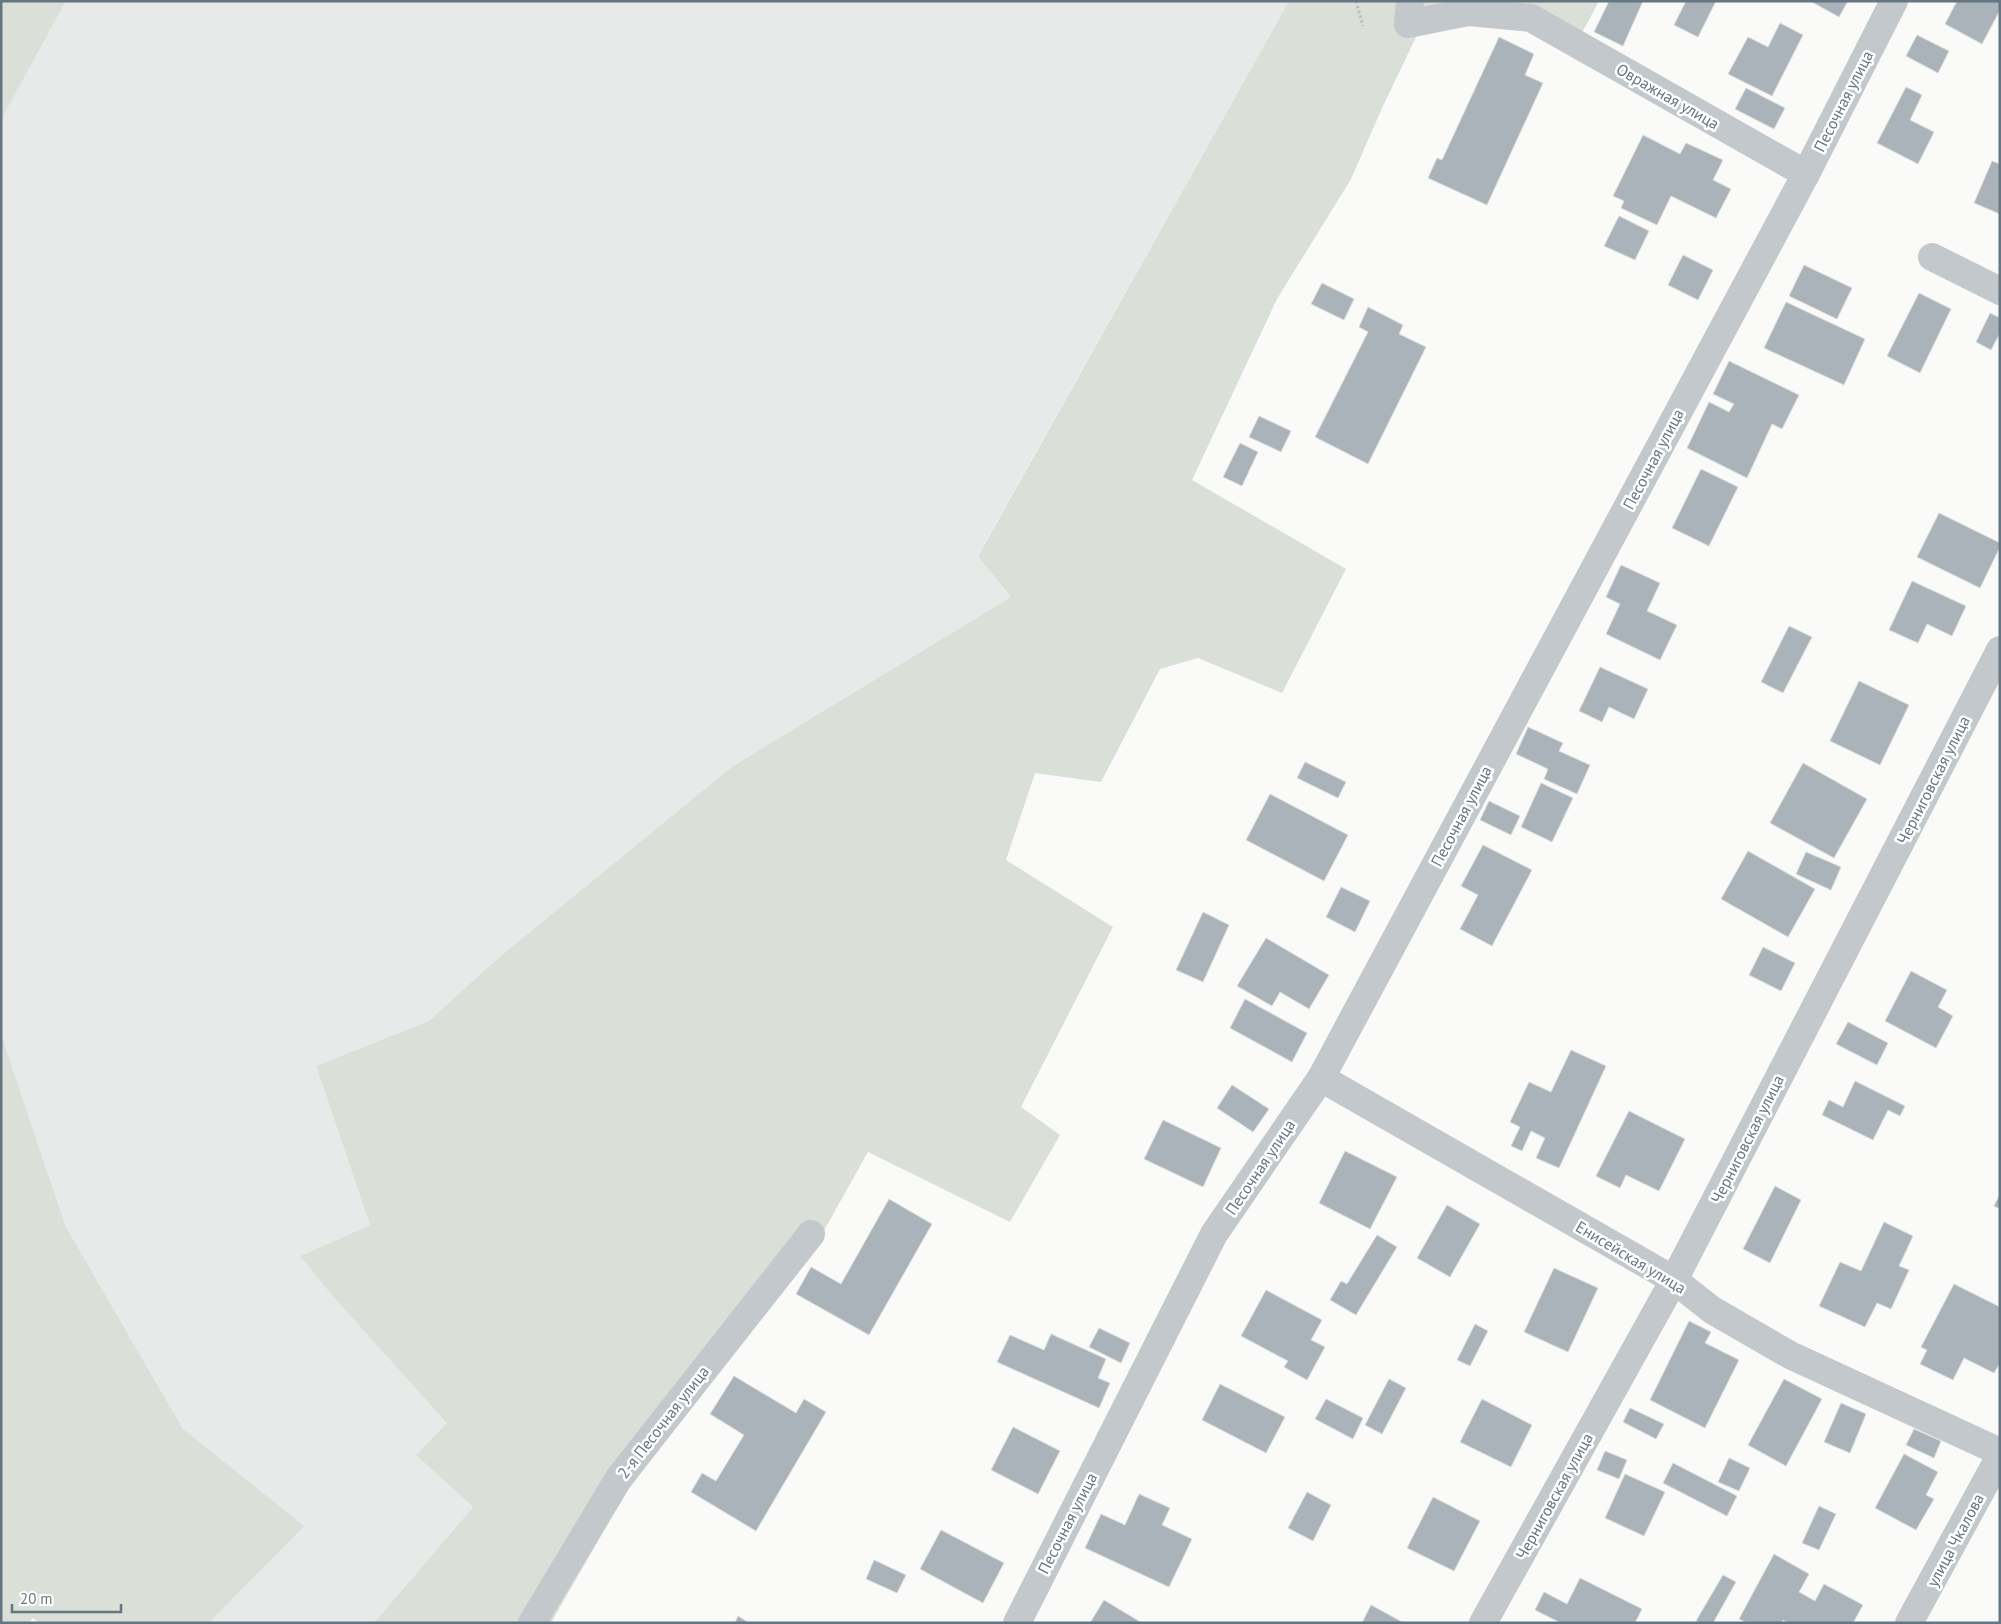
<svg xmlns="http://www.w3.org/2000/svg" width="2001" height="1624" viewBox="0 0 2001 1624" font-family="'PT Sans',sans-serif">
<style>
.built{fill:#e8e9e9}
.green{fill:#dadfd7}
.building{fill:#aab3b9;stroke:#dcdcda}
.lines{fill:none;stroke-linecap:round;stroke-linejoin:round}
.path{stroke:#bbbfc2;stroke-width:3;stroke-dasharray:2.5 2.5;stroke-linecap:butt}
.minor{stroke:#c3c8cc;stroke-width:28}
.labels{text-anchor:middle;stroke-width:5;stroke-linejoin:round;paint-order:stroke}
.street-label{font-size:16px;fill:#657683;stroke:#fff}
</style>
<rect width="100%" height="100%" fill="#fafaf8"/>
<path class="built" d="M66 1H1289L978 555 1011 597 733 766 496 961 429 1021 316 1066 370 1225 300 1256 330 1293 448 1423 416 1455 473 1507 374 1623H209L303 1526 183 1429 66 1227 1 1034V120Z"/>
<g class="green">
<path d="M1 1H66L1 120Z"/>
<path d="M1289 1H1599L1583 31 1515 15 1435 25 1416 37 1383 106 1351 179 1277 299 1192 480 1346 569 1282 693 1198 658 1160 669 1101 782 1035 773 1006 860 1113 927 1021 1107 1060 1135 1010 1222 868 1152 822 1234 625 1494 551 1623H374L473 1507 416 1455 447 1423 330 1293 300 1256 370 1225 316 1066 429 1021 495 961 733 766 1011 597 978 556Z"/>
<path d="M1 1034 66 1227 183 1429 304 1526 209 1623H39L33 1618 29 1623H1Z"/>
</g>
<g class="building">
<path d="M1609 1H1643L1623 46 1594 32Z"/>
<path d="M1686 1H1716L1698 37 1674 25Z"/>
<path d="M1810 1H1848L1839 17Z"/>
<path d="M1957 1H2000V10L1982 44 1945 24Z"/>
<path d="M1780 23 1803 35 1772 96 1728 74 1748 37 1768 47Z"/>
<path d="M1917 35 1949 51 1938 73 1906 56Z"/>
<path d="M1499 37 1534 54 1525 75 1543 83 1487 205 1428 178 1437 158 1442 160Z"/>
<path d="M1906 87 1922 95 1910 120 1934 132 1918 164 1877 143Z"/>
<path d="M1746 88 1785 108 1774 129 1735 109Z"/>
<path d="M1643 135 1680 154 1686 143 1723 160 1713 180 1731 189 1716 218 1671 196 1657 225 1621 208 1624 201 1613 196Z"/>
<path d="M1992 161 2000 164V214L1974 203Z"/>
<path d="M1619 216 1649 231 1635 260 1604 246Z"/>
<path d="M1683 255 1713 270 1698 300 1668 285Z"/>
<path d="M1804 265 1852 288 1837 319 1789 296Z"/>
<path d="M1322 283 1354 299 1344 320 1311 304Z"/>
<path d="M1919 293 1951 309 1920 373 1887 356Z"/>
<path d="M1786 302 1865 339 1844 385 1764 348Z"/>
<path d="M1368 307 1403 325 1399 334 1426 347 1368 464 1315 437 1368 332 1359 327Z"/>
<path d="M1990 313 2000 318V333L1991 350 1976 342Z"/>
<path d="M1729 361 1799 395 1782 429 1772 424 1747 478 1687 448 1709 402 1729 412 1734 404 1713 394Z"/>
<path d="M1259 416 1291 431 1281 452 1249 437Z"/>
<path d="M1240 443 1258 452 1242 486 1223 477Z"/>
<path d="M1701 469 1738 487 1709 546 1672 528Z"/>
<path d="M1939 513 2000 543V547L1980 588 1917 557Z"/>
<path d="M1621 565 1660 583 1647 611 1677 625 1660 660 1606 634 1620 604 1606 597Z"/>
<path d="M1912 581 1966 606 1952 636 1927 624 1918 643 1889 630Z"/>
<path d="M1789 626 1812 637 1783 693 1761 682Z"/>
<path d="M1600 667 1648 689 1634 719 1609 707 1602 722 1579 711Z"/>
<path d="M1859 681 1909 705 1880 765 1830 741Z"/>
<path d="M1528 727 1563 743 1559 751 1590 765 1577 794 1544 779 1548 769 1516 754Z"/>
<path d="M1305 762 1346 782 1338 798 1297 778Z"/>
<path d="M1803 763 1867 799 1834 858 1770 823Z"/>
<path d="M1541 783 1573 798 1552 842 1521 827Z"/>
<path d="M1270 794 1348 835 1324 881 1246 840Z"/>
<path d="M1489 801 1520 816 1511 835 1480 820Z"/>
<path d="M1483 845 1532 870 1492 946 1460 929 1478 895 1461 886Z"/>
<path d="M1748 851 1815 889 1788 937 1721 899Z"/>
<path d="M1806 852 1841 867 1831 890 1796 874Z"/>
<path d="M1341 887 1370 901 1355 932 1326 917Z"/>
<path d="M1203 912 1229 925 1203 982 1176 970Z"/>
<path d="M1266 938 1329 975 1309 1009 1280 992 1272 1006 1237 986Z"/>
<path d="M1763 947 1795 963 1781 991 1749 975Z"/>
<path d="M1911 971 1947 990 1938 1007 1953 1016 1936 1048 1885 1021Z"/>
<path d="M1245 999 1307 1033 1292 1062 1230 1028Z"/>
<path d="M1848 1022 1888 1043 1877 1065 1836 1044Z"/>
<path d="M1571 1050 1606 1066 1559 1168 1536 1158 1545 1138 1531 1131 1522 1151 1511 1146 1520 1127 1510 1122 1529 1082 1551 1092Z"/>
<path d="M1855 1081 1905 1106 1900 1116 1888 1110 1873 1140 1822 1115 1829 1100 1843 1107Z"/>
<path d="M1232 1085 1269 1109 1253 1132 1217 1108Z"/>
<path d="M1629 1111 1685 1139 1659 1191 1626 1175 1620 1188 1596 1176Z"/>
<path d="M1163 1120 1221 1148 1203 1187 1144 1159Z"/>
<path d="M1345 1151 1397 1177 1370 1229 1319 1203Z"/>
<path d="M1775 1186 1801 1200 1770 1263 1743 1249Z"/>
<path d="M2000 1194V1209L1994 1206Z"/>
<path d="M889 1199 932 1224 869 1335 796 1294 811 1267 841 1284Z"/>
<path d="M1447 1205 1480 1224 1450 1277 1417 1258Z"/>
<path d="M1884 1222 1913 1236 1899 1266 1909 1270 1891 1309 1877 1303 1865 1327 1819 1306 1840 1262 1861 1271Z"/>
<path d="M1377 1235 1397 1247 1356 1315 1330 1300 1341 1281 1347 1284Z"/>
<path d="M1554 1268 1598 1288 1568 1352 1524 1332Z"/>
<path d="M1954 1284 2000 1307V1363L1994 1373 1964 1358 1953 1380 1920 1364 1927 1350 1921 1347Z"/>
<path d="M1266 1290 1322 1320 1311 1340 1325 1347 1307 1380 1284 1367 1288 1361 1241 1336Z"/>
<path d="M1689 1321 1711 1332 1705 1343 1739 1360 1705 1428 1650 1400Z"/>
<path d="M1475 1324 1488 1331 1470 1366 1457 1360Z"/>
<path d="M1099 1328 1130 1343 1121 1363 1089 1347Z"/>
<path d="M1051 1334 1106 1359 1098 1378 1110 1383 1099 1408 997 1362 1010 1335 1044 1350Z"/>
<path d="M734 1376 796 1413 804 1399 826 1412 756 1531 691 1492 702 1473 716 1481 744 1435 710 1414Z"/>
<path d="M1389 1379 1406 1388 1382 1434 1365 1425Z"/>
<path d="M1784 1379 1822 1399 1786 1466 1748 1445Z"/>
<path d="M1220 1384 1285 1417 1266 1453 1202 1420Z"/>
<path d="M1326 1399 1363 1418 1353 1439 1315 1419Z"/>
<path d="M1482 1399 1532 1425 1511 1467 1460 1442Z"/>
<path d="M1841 1403 1866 1414 1850 1453 1824 1442Z"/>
<path d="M1630 1408 1664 1424 1656 1439 1623 1422Z"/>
<path d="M1013 1427 1060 1451 1038 1494 991 1470Z"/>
<path d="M1914 1429 1941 1441 1934 1458 1906 1445Z"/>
<path d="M1605 1451 1627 1460 1619 1479 1597 1470Z"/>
<path d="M1904 1454 1938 1472 1926 1495 1934 1499 1916 1530 1875 1508Z"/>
<path d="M1729 1458 1750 1468 1739 1491 1718 1482Z"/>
<path d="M1673 1463 1737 1496 1727 1516 1663 1483Z"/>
<path d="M1625 1474 1665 1492 1644 1536 1605 1518Z"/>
<path d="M1307 1492 1331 1505 1313 1541 1288 1528Z"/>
<path d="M1139 1494 1170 1508 1162 1525 1192 1539 1169 1587 1085 1548 1101 1514 1125 1525Z"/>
<path d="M1433 1497 1480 1521 1454 1571 1407 1548Z"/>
<path d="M1819 1506 1836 1514 1819 1550 1802 1543Z"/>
<path d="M941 1530 1004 1563 983 1603 920 1569Z"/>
<path d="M1774 1554 1809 1574 1799 1592 1815 1601 1824 1584 1863 1605 1853 1623H1787L1783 1620 1782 1623H1747L1739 1619Z"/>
<path d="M874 1560 906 1575 897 1593 866 1579Z"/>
<path d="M1723 1575 1736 1582 1713 1623H1700L1696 1621Z"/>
<path d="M1580 1578 1642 1609 1635 1623H1561L1535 1610 1544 1592 1567 1604Z"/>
<path d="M1104 1600 1142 1623H1090Z"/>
<path d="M1371 1605 1404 1623H1362Z"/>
<path d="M738 1616 749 1623H735Z"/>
</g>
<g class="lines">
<path class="path" d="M1356 1 1363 26"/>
<g class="minor">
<path d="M1410 1 1408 24 1468 12 1531 18 1806 174"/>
<path d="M1932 257 2000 291"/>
<path d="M1321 1078 1674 1280 1712 1310 1790 1355 2000 1452"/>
<path d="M532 1623 619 1478 811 1234"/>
<path d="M1017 1623 1214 1234 1321 1078 1806 174 1894 1"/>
<path d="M1483 1623 1674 1280 2000 650"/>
<path d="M1909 1623 2000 1456"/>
</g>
</g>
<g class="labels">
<g class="street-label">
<text transform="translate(1668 96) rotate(30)" y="6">Овражная улица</text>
<text transform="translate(1843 101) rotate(-63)" y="6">Песочная улица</text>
<text transform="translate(1653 459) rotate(-62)" y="6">Песочная улица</text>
<text transform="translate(1933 780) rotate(-63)" y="6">Черниговская улица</text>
<text transform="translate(1461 816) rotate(-62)" y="6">Песочная улица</text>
<text transform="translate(1747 1139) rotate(-63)" y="6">Черниговская улица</text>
<text transform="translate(1260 1167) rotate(-56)" y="6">Песочная улица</text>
<text transform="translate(1631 1257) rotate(31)" y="6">Енисейская улица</text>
<text transform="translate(663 1422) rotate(-52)" y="6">2-я Песочная улица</text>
<text transform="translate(1554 1496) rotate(-61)" y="6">Черниговская улица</text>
<text transform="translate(1067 1523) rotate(-63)" y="6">Песочная улица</text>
<text transform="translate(1955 1540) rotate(-62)" y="6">улица Чкалова</text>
</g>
</g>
<rect width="2001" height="1624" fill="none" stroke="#657683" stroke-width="5"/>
<path d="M12 1604v8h109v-8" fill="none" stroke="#657683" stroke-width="2.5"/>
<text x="20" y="1604" font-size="15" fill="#657683" stroke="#ffffff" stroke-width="4" paint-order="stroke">20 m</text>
</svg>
